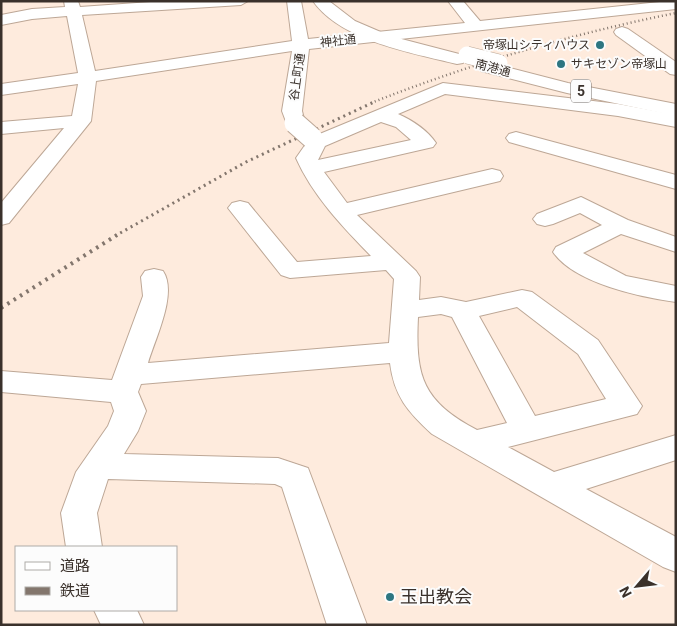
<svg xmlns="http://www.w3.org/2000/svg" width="677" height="626" viewBox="0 0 677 626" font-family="Roboto,'Noto Sans JP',sans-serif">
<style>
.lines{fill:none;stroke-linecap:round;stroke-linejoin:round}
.minor-casing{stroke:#bda796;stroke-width:2}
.major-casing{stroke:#bda796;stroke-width:2}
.minor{fill:#fff;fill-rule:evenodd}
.major{fill:#fff;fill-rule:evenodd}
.rail-far2{stroke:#83766d;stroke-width:2.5;stroke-dasharray:1 3;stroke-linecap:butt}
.rail-far1{stroke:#83766d;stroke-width:3;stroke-dasharray:2 4;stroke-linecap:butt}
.rail{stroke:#83766d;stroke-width:4;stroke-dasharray:2.5 5;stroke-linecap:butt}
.minor-bridge-casing{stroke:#bda796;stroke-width:23;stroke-linecap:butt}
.major-bridge-casing{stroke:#bda796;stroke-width:18;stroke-linecap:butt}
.minor-bridge{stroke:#fff;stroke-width:21}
.major-bridge{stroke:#fff;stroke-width:17}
.poi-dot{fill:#2e7681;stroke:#fcfcfc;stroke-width:2}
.labels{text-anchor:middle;stroke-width:4;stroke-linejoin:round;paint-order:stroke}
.far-street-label{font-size:12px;fill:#3a312b;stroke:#fcfcfc}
.far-poi-label{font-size:12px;fill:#3a312b;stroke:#fcfcfc;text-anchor:end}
.shield{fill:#fcfcfc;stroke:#746e6a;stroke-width:1}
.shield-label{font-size:14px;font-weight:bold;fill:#3a312b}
.near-poi-label{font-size:18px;fill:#3a312b;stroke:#fcfcfc;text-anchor:start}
</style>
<rect width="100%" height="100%" fill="#feebdd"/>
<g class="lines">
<defs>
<g id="minor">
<path d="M64 1H78L80 7 165 1H248L241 5 82 15 95 71 292 41 287 1H301L308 39 465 23 448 1H463L480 21 669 1H676V9L309 49 302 111 305 123 302 127H288L282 111 292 51 96 81 91 121 9 223 1 225V203L64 128 1 134V122L72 116 78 84 1 95V84L78 73 67 16 32 19 1 25V15L32 9 65 7Z"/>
<path d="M622 27 628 29 676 62V75L670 74 616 35 614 32 616 29Z"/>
<path d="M443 83 618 104 676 115V127L618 116 445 94 398 114C412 120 427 130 436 143L433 147 324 172 347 203 492 169 500 171 503 176 500 181 357 215 416 271 420 277 419 300 441 297 466 302 522 290 532 292 598 340 642 406 637 414 508 447 554 472 676 435V460L586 489 676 537V572L663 567 432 434C408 412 394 396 390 363L141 384 138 392 146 411 138 431 124 454 278 458 308 468 367 625H327L282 487 275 484 108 479 97 513 102 547H66L61 513 76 472 108 426 114 411 111 402 1 392V371L112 380 143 296 141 277 145 271 154 269 163 271C178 293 155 339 148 363L389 343 394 279 386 270 290 278 281 275 228 208 232 203 240 201 248 203 297 262 371 256C342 226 313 196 296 158L310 138ZM381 122 396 127 411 140 318 160 325 146ZM517 307 578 354 606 399 535 416 479 316ZM441 314 452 317 507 423 477 430C423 401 415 378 418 317Z"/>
<path d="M516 132 676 175V189L509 142 506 138 509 134Z"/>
<path d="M581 197 628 220 676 237V252L621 234 583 253 626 276 676 286V302C640 297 574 283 553 252L556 247 602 225 580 213 553 224 545 226 537 224 533 219 537 214Z"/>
<path d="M94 610H137L144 625H101Z"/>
</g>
<g id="major">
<path d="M313 1H329L355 21 390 36 463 55 466 59 463 63 457 64C412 53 341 41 313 1Z"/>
<path d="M487 62 568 83 676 104V116L567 93 481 71 478 67 481 63Z"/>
</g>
</defs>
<use href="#minor" class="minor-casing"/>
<use href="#major" class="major-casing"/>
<use href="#minor" class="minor"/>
<use href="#major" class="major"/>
<path class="rail-far2" d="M371 103C470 64 571 34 676 13"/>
<path class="rail-far1" d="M115 236 246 162 374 102"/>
<path class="rail" d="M1 308 117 235"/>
<defs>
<path id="minor-bridge" d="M295 123 312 138"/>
<path id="major-bridge" d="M467 55 499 63"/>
</defs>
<use href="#minor-bridge" class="minor-bridge-casing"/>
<use href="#major-bridge" class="major-bridge-casing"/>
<use href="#minor-bridge" class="minor-bridge"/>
<use href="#major-bridge" class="major-bridge"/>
</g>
<g class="poi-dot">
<circle cx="600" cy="45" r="5"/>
<circle cx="561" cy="64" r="5"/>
<circle cx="390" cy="597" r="5"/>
</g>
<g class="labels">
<g class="far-street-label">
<text transform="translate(338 41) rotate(-6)" y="4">神社通</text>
<text transform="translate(493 68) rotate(15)" y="4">南港通</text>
<text transform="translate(297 77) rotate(-82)" y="4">谷上町通</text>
</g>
<g class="far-poi-label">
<text x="590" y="49">帝塚山シティハウス</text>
<text x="571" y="68" text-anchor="start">サキセゾン帝塚山</text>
</g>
<rect class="shield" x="571" y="79.5" width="20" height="23" rx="4"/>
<g class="shield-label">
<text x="581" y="96">5</text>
</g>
<g class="near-poi-label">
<text x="400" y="603">玉出教会</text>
</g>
</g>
<rect width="677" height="626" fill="none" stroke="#3a312b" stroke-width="5"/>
<rect x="15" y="546" width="162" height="65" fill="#fcfcfc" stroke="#aeaba8"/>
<rect x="25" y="562" width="25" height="8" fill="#ffffff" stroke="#aeaba8"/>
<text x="60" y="571" font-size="15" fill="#3a312b">道路</text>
<rect x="25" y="587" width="25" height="8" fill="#83766d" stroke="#aeaba8"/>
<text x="60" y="596" font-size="15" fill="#3a312b">鉄道</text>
<g transform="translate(637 586) rotate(242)" stroke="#fcfcfc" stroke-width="4" paint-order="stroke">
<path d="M0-4L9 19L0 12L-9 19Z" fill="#3a312b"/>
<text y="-8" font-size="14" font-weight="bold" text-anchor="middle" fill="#3a312b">N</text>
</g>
</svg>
